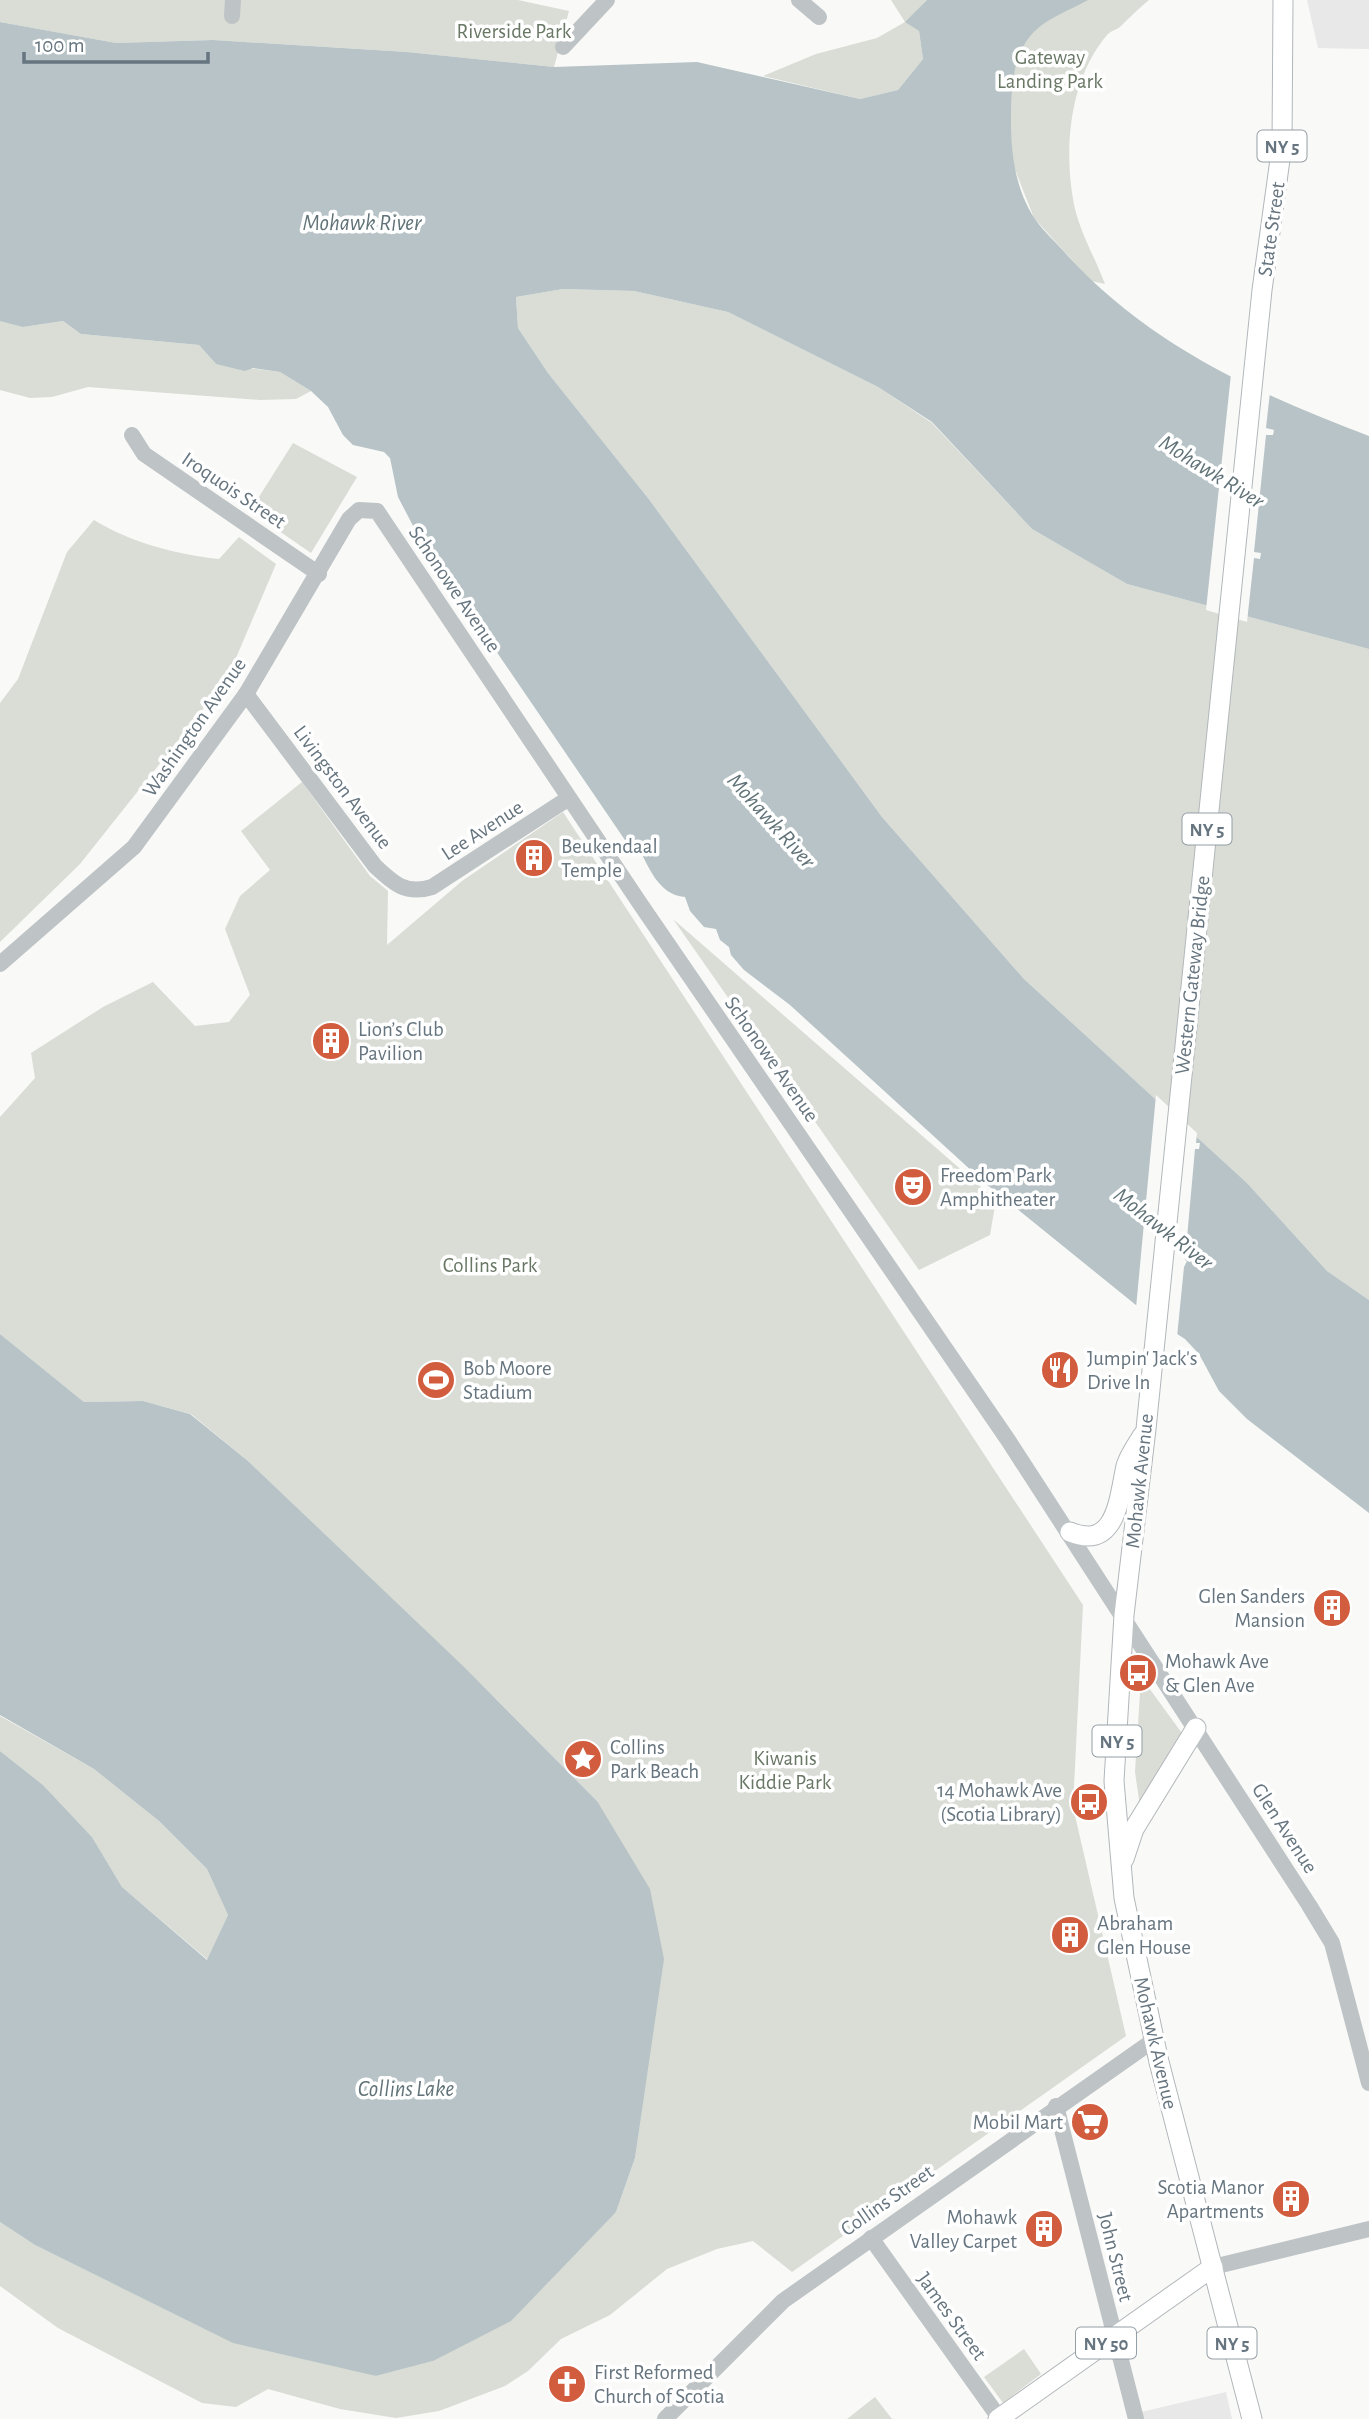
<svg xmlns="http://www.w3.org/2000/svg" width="1369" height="2419" viewBox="0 0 1369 2419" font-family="'Alegreya Sans',sans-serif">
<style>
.built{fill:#e7e8e7}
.green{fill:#d9ddd6}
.water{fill:#b7c3c6}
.pier{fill:#f9f9f7}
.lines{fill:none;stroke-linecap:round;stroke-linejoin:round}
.major-casing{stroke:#b2b7bb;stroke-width:21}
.minor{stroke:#bec3c6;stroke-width:16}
.major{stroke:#fff;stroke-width:19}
.labels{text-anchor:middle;stroke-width:7;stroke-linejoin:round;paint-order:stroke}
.shield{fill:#fff;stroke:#949ea5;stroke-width:2}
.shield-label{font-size:19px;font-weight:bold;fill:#66757f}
.park-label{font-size:21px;fill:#697765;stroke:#fff}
.street-label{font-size:21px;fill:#66757f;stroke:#fff}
.poi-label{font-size:21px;fill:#66757f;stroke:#fff;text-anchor:start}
.water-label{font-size:23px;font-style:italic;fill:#617378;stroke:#fff}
</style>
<rect width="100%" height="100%" fill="#f9f9f7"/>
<g class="built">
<path d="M1307 0H1369V49L1318 48Z"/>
<path d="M1226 2392 1232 2419H1139L1137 2413Z"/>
</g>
<g class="green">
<path d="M0 0H518L569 11 554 67 407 52 213 40 116 43 0 22Z"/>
<path d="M891 0H927L906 22 919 31 923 59 898 90 860 99 763 76 816 54 877 38 905 22Z"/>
<path d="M1008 0H1149C1139 8 1130 17 1121 26 1117 30 1112 30 1108 34 1068 79 1063 154 1075 209 1081 234 1096 260 1105 284L1091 281 1034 218 1012 162 978 32Z"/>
<path d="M563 289 634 291 728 312 878 387 932 423 1032 529 1127 584 1369 649V1300L1327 1271 1247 1183 1024 979 882 817 648 498 548 373 518 328 516 297Z"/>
<path d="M7 320 23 327 63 321 81 334 199 345 216 364 280 372 311 391 296 399 260 400 88 387 52 397 30 398 0 390V321Z"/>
<path d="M293 443 357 477 311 553 250 511Z"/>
<path d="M94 520C129 542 178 555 219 559L239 537 276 564 227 679 80 864 0 942V703L18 679 67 552Z"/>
<path d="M302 782 370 876 388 891 387 945 462 881 563 812 1083 1605 1073 1807 1126 2036 792 2272 753 2241 717 2249 667 2269 610 2315 561 2339 528 2371 505 2386 439 2411 396 2418 340 2409 268 2389 236 2407 202 2403 58 2328 0 2286V2222L35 2245 112 2283 376 2376 433 2361 616 2212 635 2158 649 2054 597 1801 497 1700 248 1461 191 1414 143 1401 84 1402 0 1334V1117L35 1078 31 1053 103 1007 153 982 195 1026 229 1022 250 995 225 929 240 896 270 870 241 831Z"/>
<path d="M673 919 996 1200 990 1235 919 1270Z"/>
<path d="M1141 1677 1184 1736 1140 1806 1135 1772Z"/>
<path d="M0 1716 94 1769 159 1821 207 1869 228 1915 208 1960 122 1887 92 1837 43 1785 0 1751Z"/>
<path d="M1024 2349 1041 2374 1003 2403 984 2377Z"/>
<path d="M875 2397 892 2419H847Z"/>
</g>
<g class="water">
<path d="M927 0H1088C1072 9 1050 17 1037 29 1011 52 1011 91 1011 123 1011 155 1016 191 1035 219 1044 232 1057 243 1067 255 1150 346 1256 393 1369 436V649L1127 584 1032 529 932 422 878 387 728 312 634 291 563 289 516 297 518 328 548 373 648 498 882 817 1024 979 1247 1183 1327 1271 1369 1300V1513L1247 1419 1219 1391 1199 1354 1185 1339 1152 1318 985 1183 790 1005 744 970 731 955 729 947 720 940 716 929 704 927 690 911 685 897C657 895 648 864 636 843H627L421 541 398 497 390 458 384 452 353 445 343 435 328 407 311 391 280 372 253 368 245 371 216 364 199 345 81 334 63 321 23 327 0 321V22L116 43 213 40 407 52 554 67 697 62 860 99 898 90 923 59 919 31 905 22Z"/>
<path d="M0 1334 84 1402 143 1401 190 1414 248 1461 463 1666 597 1801 650 1889 664 1959 635 2158 616 2212 511 2321 433 2361 376 2376 233 2343 35 2245 0 2222V1751L43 1785 92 1837 122 1887 207 1960 228 1915 207 1869 159 1821 94 1769 0 1715Z"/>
</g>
<g class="pier">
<path d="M1231 374 1270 392 1266 428 1274 430 1273 435H1266L1254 552 1261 553 1260 559 1254 558 1247 622 1206 610Z"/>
<path d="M1156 1095 1197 1133 1196 1143H1200L1199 1149H1195L1185 1260 1187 1261 1184 1267 1177 1337 1136 1308Z"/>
</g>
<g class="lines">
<defs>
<g id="major">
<path d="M1070 1532C1117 1551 1119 1497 1126 1466 1129 1455 1137 1445 1142 1436"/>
<path d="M1124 1859 1134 1829 1196 1728"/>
<path d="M998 2419 1213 2267"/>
<path d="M1252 2419 1159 2062 1124 1898 1114 1781 1124 1615 1146 1429 1262 290 1282 145 1283 0"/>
</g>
</defs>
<use href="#major" class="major-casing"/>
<g class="minor">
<path d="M799 0 819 17"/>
<path d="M232 16 233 0"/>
<path d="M563 47 607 0"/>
<path d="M132 435 144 454 319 574"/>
<path d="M246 694 375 866C394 884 406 895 432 887L569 798"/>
<path d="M0 964 134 847 246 694 349 519 359 510 377 511 641 905 1008 1440 1309 1905 1332 1943 1369 2083"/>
<path d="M1056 2106 1136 2419"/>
<path d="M871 2238 1000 2419"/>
<path d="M1213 2267 1369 2229"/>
<path d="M665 2419 783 2301 1154 2040"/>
</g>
<use href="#major" class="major"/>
</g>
<defs>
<symbol id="building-disc" viewBox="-11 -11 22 22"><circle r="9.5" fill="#d25c3e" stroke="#fff"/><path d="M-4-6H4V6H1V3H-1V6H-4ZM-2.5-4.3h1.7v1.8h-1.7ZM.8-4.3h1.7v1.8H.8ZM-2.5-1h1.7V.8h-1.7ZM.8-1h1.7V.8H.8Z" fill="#fff"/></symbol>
<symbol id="theatre-disc" viewBox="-11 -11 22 22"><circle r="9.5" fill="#d25c3e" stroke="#fff"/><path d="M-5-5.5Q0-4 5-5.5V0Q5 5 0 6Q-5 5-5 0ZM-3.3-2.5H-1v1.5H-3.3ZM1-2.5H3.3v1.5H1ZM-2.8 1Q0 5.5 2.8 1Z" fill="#fff"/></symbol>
<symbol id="restaurant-disc" viewBox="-11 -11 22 22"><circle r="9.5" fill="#d25c3e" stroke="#fff"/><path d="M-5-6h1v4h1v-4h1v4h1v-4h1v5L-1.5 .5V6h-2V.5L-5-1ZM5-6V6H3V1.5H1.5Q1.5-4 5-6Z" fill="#fff"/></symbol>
<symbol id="stadium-disc" viewBox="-11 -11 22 22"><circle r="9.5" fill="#d25c3e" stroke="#fff"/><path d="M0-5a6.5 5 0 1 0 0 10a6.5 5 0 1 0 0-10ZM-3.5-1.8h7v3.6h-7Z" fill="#fff"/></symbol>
<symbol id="bus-disc" viewBox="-11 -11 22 22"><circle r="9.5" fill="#d25c3e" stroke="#fff"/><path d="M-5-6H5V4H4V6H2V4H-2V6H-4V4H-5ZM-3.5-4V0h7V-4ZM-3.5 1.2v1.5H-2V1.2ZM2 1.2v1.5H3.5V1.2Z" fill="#fff"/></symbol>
<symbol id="sight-disc" viewBox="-11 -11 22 22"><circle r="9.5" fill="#d25c3e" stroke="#fff"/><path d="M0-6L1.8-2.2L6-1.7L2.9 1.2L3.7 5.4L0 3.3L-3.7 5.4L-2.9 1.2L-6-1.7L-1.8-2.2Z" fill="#fff"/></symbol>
<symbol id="supermarket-disc" viewBox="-11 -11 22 22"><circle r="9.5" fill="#d25c3e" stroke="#fff"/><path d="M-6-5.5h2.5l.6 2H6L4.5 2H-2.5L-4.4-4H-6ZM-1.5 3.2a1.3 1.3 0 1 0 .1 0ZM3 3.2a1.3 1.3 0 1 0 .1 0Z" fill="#fff"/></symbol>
<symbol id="church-disc" viewBox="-11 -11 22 22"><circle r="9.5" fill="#d25c3e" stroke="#fff"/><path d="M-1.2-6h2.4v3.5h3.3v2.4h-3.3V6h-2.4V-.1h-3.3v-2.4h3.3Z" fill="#fff"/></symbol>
</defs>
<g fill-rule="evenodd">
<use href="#building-disc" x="512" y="836" width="44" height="44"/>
<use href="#building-disc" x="309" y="1019" width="44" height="44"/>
<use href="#theatre-disc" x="891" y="1165" width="44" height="44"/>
<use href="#restaurant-disc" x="1038" y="1348" width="44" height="44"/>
<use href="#stadium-disc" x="414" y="1358" width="44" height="44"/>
<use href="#building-disc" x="1310" y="1586" width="44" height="44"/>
<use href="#bus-disc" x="1116" y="1651" width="44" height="44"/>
<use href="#sight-disc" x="561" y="1737" width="44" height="44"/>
<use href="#bus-disc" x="1067" y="1780" width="44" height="44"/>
<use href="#building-disc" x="1048" y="1913" width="44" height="44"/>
<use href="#supermarket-disc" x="1068" y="2100" width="44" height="44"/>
<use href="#building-disc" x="1269" y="2177" width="44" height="44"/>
<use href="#building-disc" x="1022" y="2207" width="44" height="44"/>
<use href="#church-disc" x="545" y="2362" width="44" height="44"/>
</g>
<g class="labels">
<g class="shield">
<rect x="1257.5" y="130.5" width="49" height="31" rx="5"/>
<rect x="1182.5" y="813.5" width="49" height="31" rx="5"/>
<rect x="1092.5" y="1725.5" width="49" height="31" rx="5"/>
<rect x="1076" y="2327.5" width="60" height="31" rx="5"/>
<rect x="1207.5" y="2327.5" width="49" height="31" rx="5"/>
</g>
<g class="shield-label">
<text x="1282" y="153">NY 5</text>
<text x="1207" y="836">NY 5</text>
<text x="1117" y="1748">NY 5</text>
<text x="1106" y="2350">NY 50</text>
<text x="1232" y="2350">NY 5</text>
</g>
<g class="park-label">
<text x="514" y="38">Riverside Park</text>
<text x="1050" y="64">Gateway<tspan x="1050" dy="24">Landing Park</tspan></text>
<text x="490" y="1272">Collins Park</text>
<text x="785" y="1765">Kiwanis<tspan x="785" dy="24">Kiddie Park</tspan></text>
</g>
<g class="street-label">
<text transform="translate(1271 229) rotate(-82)" y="7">State Street</text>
<text transform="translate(234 490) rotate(34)" y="7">Iroquois Street</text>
<text transform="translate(455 589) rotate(56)" y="7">Schonowe Avenue</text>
<text transform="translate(194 727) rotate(-55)" y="7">Washington Avenue</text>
<text transform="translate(343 787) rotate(53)" y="7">Livingston Avenue</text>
<text transform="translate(482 830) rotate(-33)" y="7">Lee Avenue</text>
<text transform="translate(1192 975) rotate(-84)" y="7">Western Gateway Bridge</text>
<text transform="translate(772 1059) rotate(55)" y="7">Schonowe Avenue</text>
<text transform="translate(1139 1481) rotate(-84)" y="7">Mohawk Avenue</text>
<text transform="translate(1285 1828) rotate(57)" y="7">Glen Avenue</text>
<text transform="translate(1156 2043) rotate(77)" y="7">Mohawk Avenue</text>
<text transform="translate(887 2200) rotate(-35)" y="7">Collins Street</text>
<text transform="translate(1116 2257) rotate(76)" y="7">John Street</text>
<text transform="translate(952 2316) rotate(54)" y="7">James Street</text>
</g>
<g class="poi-label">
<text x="561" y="853">Beukendaal<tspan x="561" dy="24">Temple</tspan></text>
<text x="358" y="1036">Lion’s Club<tspan x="358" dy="24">Pavilion</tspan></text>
<text x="940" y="1182">Freedom Park<tspan x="940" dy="24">Amphitheater</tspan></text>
<text x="1087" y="1365">Jumpin' Jack's<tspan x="1087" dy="24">Drive In</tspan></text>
<text x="463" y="1375">Bob Moore<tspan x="463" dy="24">Stadium</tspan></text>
<text x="1305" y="1603" text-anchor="end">Glen Sanders<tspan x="1305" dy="24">Mansion</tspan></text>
<text x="1165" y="1668">Mohawk Ave<tspan x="1165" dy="24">&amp; Glen Ave</tspan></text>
<text x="610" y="1754">Collins<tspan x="610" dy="24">Park Beach</tspan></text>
<text x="1062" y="1797" text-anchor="end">14 Mohawk Ave<tspan x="1062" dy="24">(Scotia Library)</tspan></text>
<text x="1097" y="1930">Abraham<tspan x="1097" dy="24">Glen House</tspan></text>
<text x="1063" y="2129" text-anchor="end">Mobil Mart</text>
<text x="1264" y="2194" text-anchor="end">Scotia Manor<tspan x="1264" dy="24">Apartments</tspan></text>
<text x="1017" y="2224" text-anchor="end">Mohawk<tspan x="1017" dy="24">Valley Carpet</tspan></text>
<text x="594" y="2379">First Reformed<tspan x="594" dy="24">Church of Scotia</tspan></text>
</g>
<g class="water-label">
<text x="362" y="230">Mohawk River</text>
<text transform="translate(1212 471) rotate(32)" y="8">Mohawk River</text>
<text transform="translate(772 820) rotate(48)" y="8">Mohawk River</text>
<text transform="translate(1164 1228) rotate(38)" y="8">Mohawk River</text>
<text x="406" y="2096">Collins Lake</text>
</g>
</g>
<path d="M24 52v10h184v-10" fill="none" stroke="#66757f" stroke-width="3.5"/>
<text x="35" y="52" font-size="21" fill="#66757f" stroke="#ffffff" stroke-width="5" paint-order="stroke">100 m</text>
</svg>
